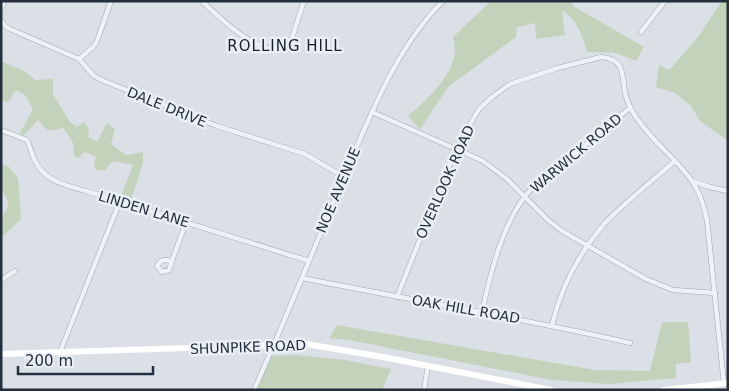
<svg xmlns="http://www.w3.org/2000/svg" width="729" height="391" viewBox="0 0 729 391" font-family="'DejaVu Sans',sans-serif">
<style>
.green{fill:#c2d2bb}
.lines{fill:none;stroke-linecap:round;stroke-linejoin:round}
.minor-casing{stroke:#a0a7b1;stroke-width:5.5}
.minor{stroke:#eef1f5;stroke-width:4.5}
.secondary{stroke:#fff;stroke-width:6}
.labels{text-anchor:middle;stroke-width:5;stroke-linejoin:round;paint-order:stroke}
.street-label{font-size:14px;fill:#242f3e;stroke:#eaeff5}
.neighbourhood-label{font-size:15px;letter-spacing:1px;fill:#17202e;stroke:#eaeff5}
</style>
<rect width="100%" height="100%" fill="#dbe0e7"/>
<g class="green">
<path d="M491 1H571L573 6 644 47 636 61 616 53 587 52C583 36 577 20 562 10L565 35 536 39 535 23 517 27 516 37 448 87 420 129 408 116C424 103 450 78 454 57 456 51 454 43 453 37Z"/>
<path d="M722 1H728V141L700 121 691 106 675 93 656 87 659 65 669 70 698 37Z"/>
<path d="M1 61 26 72 35 80 53 79V94L70 122 77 127 84 122 89 129 88 137 97 142 107 123 115 129 111 144 126 155 143 152V163L130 203 120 199 133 165 113 161 105 170H96L94 164 96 157 85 152 77 158 74 155 73 143 63 127C48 133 47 131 38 120L24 135 20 133 33 109 25 95 16 90 8 102 2 101Z"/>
<path d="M1 165 8 166 18 178 21 219 1 238V219L8 206V201L1 189Z"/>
<path d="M662 322H688L691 362 676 364V378L609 384 552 380 349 340 329 338 337 325 595 370 650 371Z"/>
<path d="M296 355 345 360 391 369 382 390H255L269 356Z"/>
</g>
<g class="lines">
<defs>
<g id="minor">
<path d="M202 1C221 19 258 56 287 49L289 47 304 1"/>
<path d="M1 10 4 1"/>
<path d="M1 20 5 26 10 29 79 59 94 76 104 81 217 126 305 154 344 177"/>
<path d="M641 32 665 1"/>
<path d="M79 59 93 47 97 41 111 1"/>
<path d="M372 112 483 161 507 179 548 220 562 231 646 279 673 290 715 293"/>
<path d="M1 130 27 140C30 146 31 152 34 159 44 181 64 185 86 191L309 261"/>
<path d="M692 181 710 187 728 191"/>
<path d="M165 260 172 261 169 270 162 272 157 266 161 261Z"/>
<path d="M172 261 186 222"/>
<path d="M302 278C411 300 521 318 630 343"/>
<path d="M1 280 15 271"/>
<path d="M397 297 456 149 479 109 492 97 510 84 558 68 601 57C625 59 622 74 625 93 627 100 630 108 634 114 649 139 675 157 692 181 700 192 704 206 707 220L724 384"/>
<path d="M482 312C491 271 503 219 532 188 544 173 562 164 577 152 595 137 612 122 630 108"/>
<path d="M552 325C561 287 579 253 605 223 625 202 652 181 675 161"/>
<path d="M60 352 120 201"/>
<path d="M254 390C289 312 320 233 353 155 377 100 400 44 443 1"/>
<path d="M424 390 428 366"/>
</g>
</defs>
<use href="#minor" class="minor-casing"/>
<use href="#minor" class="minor"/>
<g class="secondary">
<path d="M1 354 306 344 383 357 551 390"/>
<path d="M663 390 728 383"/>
</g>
</g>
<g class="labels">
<g class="street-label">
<text transform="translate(167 107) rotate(22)" y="5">DALE DRIVE</text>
<text transform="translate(576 153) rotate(-40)" y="5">WARWICK ROAD</text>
<text transform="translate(445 182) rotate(-66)" y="5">OVERLOOK ROAD</text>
<text transform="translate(338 190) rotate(-67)" y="5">NOE AVENUE</text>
<text transform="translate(144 209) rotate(17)" y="5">LINDEN LANE</text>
<text transform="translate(466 309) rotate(10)" y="5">OAK HILL ROAD</text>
<text transform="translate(248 347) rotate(-2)" y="5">SHUNPIKE ROAD</text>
</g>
<g class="neighbourhood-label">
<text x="285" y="51">ROLLING HILL</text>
</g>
</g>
<rect width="729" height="391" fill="none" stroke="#242f3e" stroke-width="5"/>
<path d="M18 366v8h135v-8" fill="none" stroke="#242f3e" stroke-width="2.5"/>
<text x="25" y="366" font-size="15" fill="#242f3e" stroke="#eaeff5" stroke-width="4" paint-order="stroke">200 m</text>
</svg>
